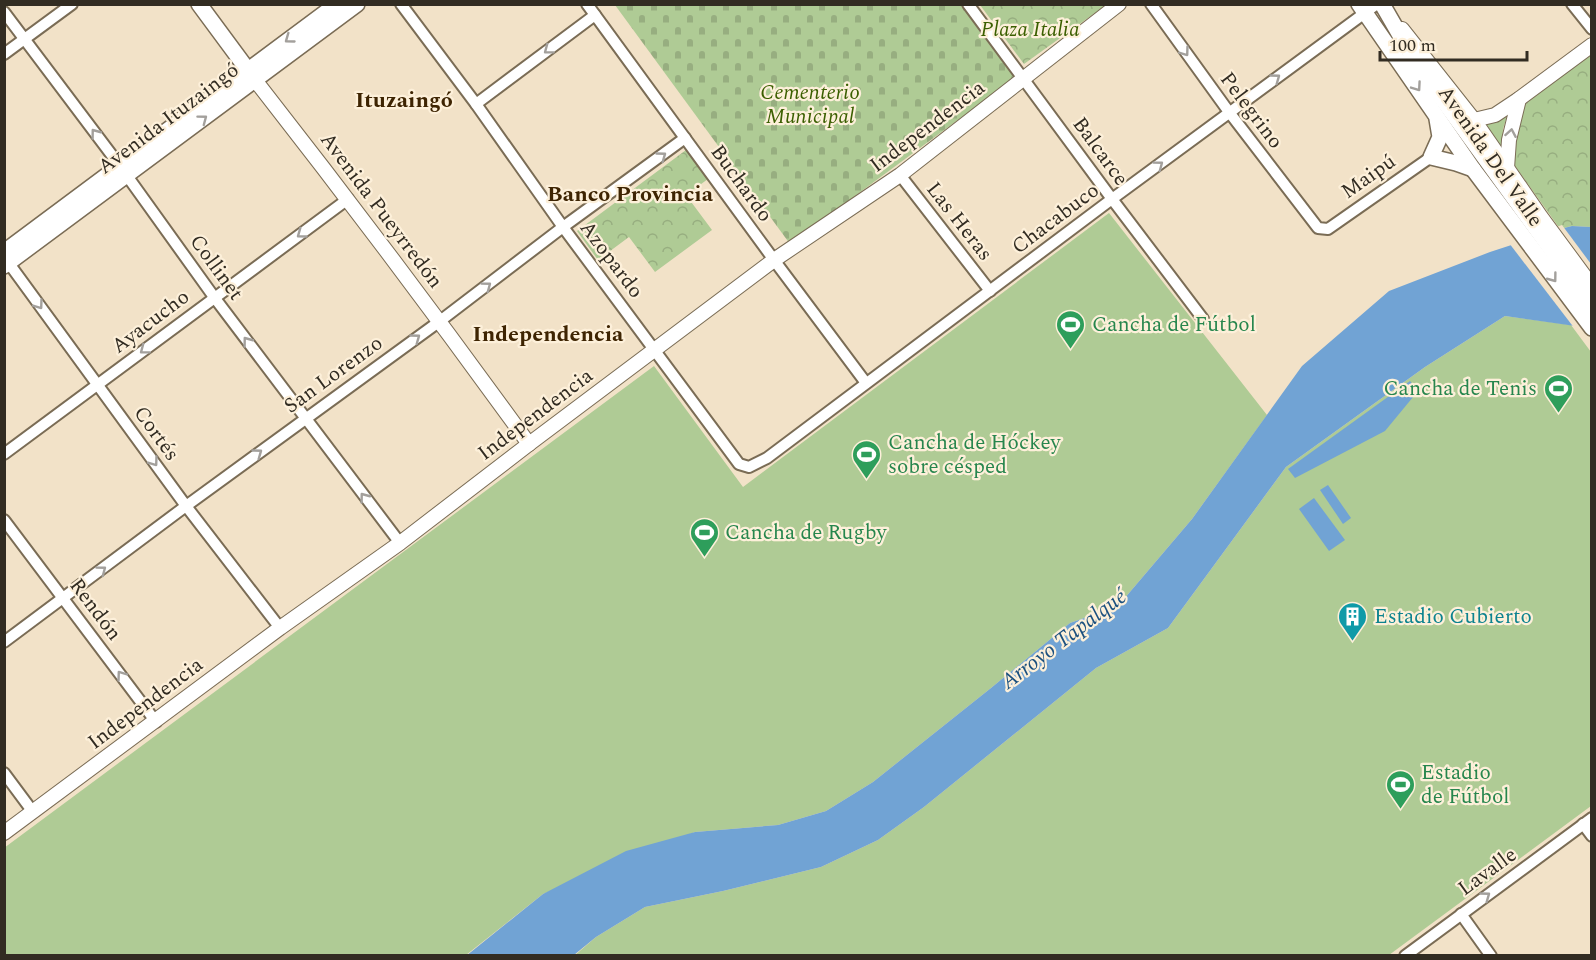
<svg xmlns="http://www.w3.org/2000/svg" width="1596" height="960" viewBox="0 0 1596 960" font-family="Spectral,serif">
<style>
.green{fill:#afcb95}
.cemetery{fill:url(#cemetery-stones)}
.park{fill:url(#park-crowns)}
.water{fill:#71a3d4}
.pier{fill:#f2e2c8}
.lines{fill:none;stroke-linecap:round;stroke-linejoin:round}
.minor-casing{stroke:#7a6c55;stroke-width:14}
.tertiary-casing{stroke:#7a6c55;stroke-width:16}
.secondary-casing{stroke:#7a6c55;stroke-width:18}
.minor{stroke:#fff;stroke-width:10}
.tertiary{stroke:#fff;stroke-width:14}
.secondary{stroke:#fff;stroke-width:15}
.oneway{stroke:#a3a09c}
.labels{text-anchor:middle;stroke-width:4.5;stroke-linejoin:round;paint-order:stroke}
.park-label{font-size:21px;font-style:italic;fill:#3b5f00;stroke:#fdf0da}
.street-label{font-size:21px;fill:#322c22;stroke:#fdf0da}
.leisure-label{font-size:21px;fill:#27864d;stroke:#fdf0da;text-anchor:start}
.culture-label{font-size:21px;fill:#0d838f;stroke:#fdf0da;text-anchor:start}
.neighbourhood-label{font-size:22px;font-weight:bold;fill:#3e2402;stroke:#fdf0da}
.water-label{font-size:22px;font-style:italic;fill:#1b507f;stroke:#fdf0da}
</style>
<defs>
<pattern id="cemetery-stones" width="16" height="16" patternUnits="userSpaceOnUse" patternTransform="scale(1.5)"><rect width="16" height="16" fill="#afcb95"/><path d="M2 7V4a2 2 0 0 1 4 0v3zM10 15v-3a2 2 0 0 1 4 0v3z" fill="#97ae80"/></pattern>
<pattern id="park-crowns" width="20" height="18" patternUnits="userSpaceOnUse" patternTransform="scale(1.5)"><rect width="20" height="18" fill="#afcb95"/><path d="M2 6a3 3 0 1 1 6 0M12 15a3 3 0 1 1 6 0" fill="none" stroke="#97ae80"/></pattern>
</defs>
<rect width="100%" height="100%" fill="#f2e2c8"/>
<g class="green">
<path d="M1507 116 1503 129 1502 148 1483 121Z"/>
<path d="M1109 213 1267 415 1192 519 1118 606 1070 623 991 688 873 782 826 811 778 825 695 832 543 894 466 955H5L4 848 654 366 743 487Z"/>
<path d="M1505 316 1571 325 1591 352V806L1389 955 574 956 596 937 645 907 723 891 821 867 878 840 924 807 1096 668 1168 628 1286 467 1425 367Z"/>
</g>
<path class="cemetery" d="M615 5H961L1016 77 790 244Z"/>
<g class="park">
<path d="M980 5H1106L1024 64Z"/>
<path d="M1588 56H1591V227L1572 226 1560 229 1513 163V137L1524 105Z"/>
<path d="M686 150 708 179 686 195 712 230 655 272 629 237 598 260 577 231Z"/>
</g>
<g class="water">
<path d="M1572 226 1591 227V324L1582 327 1505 316 1425 367 1286 467 1168 628 1096 668 924 807 878 840 821 867 723 891 645 907 596 937 574 955 466 956 543 894 626 851 695 832 778 825 826 811 873 782 991 688 1070 623 1118 606 1192 519 1302 366 1389 291 1490 252 1560 229Z"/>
<path d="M1410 381 1418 391 1385 431 1295 478 1288 469Z"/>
<path d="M1328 485 1351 518 1343 524 1320 490Z"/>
<path d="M1314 498 1345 540 1329 551 1299 509Z"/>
</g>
<path class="pier" d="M1562 225 1591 264 1592 327 1582 330 1575 329 1509 243Z"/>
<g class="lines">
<defs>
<g id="minor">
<path d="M401 4 476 104 563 227 739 464 749 467 767 458 1112 199 1377 4"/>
<path d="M587 4 774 260 866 383"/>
<path d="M968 4 1112 199 1203 319"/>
<path d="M1151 4 1229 112 1318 228 1328 229 1431 157"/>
<path d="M1572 4 1592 29"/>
<path d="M4 12 120 166 214 297 400 543"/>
<path d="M4 54 72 4"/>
<path d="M476 104 595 15"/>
<path d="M900 175 990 291"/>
<path d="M5 258 186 506 280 628"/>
<path d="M4 454 348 199"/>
<path d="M4 520 156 722"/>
<path d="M4 642 186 506 440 321 563 227 685 138"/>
<path d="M4 773 33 812"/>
<path d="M1583 824 1592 836"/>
<path d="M1461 914 1491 956"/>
<path d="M1405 956 1592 818"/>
</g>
<g id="tertiary">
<path d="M1402 29 1474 120 1541 217 1592 286"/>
<path d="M255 80C349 200 440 321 529 444"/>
<path d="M1474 120 1495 115 1519 99 1592 45"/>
<path d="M1507 168 1509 140 1519 99"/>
<path d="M4 833 280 628 400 543 529 444 774 260 900 175 1119 4"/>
</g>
<g id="secondary">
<path d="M199 4 253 77"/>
<path d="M1359 4 1473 169 1592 328"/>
<path d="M1382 4 1416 63 1592 306"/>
<path d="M1437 119 1440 137 1431 157 1456 163 1473 169"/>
<path d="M4 252 337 4"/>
<path d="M4 266 357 4"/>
</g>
</defs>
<use href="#minor" class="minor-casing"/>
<use href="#tertiary" class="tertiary-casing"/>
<use href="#secondary" class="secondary-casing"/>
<use href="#minor" class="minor"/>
<use href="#tertiary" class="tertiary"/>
<use href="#secondary" class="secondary"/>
</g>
<defs><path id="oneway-chevron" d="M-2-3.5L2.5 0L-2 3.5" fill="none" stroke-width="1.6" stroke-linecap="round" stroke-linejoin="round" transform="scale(1.5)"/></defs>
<g class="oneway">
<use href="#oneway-chevron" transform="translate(289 39) rotate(144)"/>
<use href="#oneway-chevron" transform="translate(548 50) rotate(143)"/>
<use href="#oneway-chevron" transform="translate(1185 52) rotate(54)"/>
<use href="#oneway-chevron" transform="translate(1276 78) rotate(-36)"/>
<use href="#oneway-chevron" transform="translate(1417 87) rotate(55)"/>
<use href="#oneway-chevron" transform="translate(203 119) rotate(-37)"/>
<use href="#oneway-chevron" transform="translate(95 133) rotate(-127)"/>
<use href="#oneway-chevron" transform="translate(1511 133) rotate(-80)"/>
<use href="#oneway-chevron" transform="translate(662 156) rotate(-36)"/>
<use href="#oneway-chevron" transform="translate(1159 165) rotate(-37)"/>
<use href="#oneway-chevron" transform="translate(301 234) rotate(144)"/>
<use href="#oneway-chevron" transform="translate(1553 278) rotate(53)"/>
<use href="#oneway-chevron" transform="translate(487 286) rotate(-37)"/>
<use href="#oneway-chevron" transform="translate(39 305) rotate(54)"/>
<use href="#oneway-chevron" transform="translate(416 338) rotate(-36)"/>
<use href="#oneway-chevron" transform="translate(247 341) rotate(-127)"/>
<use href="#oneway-chevron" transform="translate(144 350) rotate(143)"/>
<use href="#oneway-chevron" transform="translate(258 453) rotate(-36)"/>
<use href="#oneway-chevron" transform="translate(154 462) rotate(54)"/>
<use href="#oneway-chevron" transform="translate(364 497) rotate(-127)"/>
<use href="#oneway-chevron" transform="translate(102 570) rotate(-37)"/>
<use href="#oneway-chevron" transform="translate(121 675) rotate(-126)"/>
<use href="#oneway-chevron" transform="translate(1486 896) rotate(-36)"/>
</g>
<defs>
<symbol id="stadium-pin" viewBox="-11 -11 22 30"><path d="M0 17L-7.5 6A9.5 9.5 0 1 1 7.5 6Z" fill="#2e9e5b" stroke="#fdf0da"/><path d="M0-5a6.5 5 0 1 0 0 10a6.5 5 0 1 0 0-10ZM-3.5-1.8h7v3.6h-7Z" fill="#fff"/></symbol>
<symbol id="building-pin" viewBox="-11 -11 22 30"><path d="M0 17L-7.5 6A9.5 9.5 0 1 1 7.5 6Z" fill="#0f9aa8" stroke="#fdf0da"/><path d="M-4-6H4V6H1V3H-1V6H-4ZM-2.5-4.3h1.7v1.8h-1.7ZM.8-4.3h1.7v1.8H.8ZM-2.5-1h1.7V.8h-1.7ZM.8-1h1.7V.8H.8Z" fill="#fff"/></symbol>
</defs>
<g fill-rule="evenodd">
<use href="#stadium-pin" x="1054" y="308" width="33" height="45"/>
<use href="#stadium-pin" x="1542" y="372" width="33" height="45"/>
<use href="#stadium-pin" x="850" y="438" width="33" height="45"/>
<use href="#stadium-pin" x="688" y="516" width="33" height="45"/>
<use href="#building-pin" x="1336" y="600" width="33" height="45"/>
<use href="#stadium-pin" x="1384" y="768" width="33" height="45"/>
</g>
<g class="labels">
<g class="park-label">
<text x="1030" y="36">Plaza Italia</text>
<text x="810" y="99">Cementerio<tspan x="810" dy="24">Municipal</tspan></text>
</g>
<g class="street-label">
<text transform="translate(1252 110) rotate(53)" y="7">Pelegrino</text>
<text transform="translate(168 118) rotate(-37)" y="7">Avenida Ituzaingó</text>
<text transform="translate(927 126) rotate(-37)" y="7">Independencia</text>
<text transform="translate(1101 151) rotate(54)" y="7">Balcarce</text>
<text transform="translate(1491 156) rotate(55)" y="7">Avenida Del Valle</text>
<text transform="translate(1368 176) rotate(-35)" y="7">Maipú</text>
<text transform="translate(742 183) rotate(54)" y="7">Buchardo</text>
<text transform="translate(382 210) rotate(53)" y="7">Avenida Pueyrredón</text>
<text transform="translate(1055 218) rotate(-37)" y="7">Chacabuco</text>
<text transform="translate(960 221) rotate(52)" y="7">Las Heras</text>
<text transform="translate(612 259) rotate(53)" y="7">Azopardo</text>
<text transform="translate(217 267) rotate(54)" y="7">Collinet</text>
<text transform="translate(150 321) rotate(-37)" y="7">Ayacucho</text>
<text transform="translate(333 374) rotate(-36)" y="7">San Lorenzo</text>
<text transform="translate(535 414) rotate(-37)" y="7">Independencia</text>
<text transform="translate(157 433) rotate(54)" y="7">Cortés</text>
<text transform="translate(96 609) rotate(53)" y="7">Rendón</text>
<text transform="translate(145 703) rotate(-37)" y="7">Independencia</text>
<text transform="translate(1487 871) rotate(-36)" y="7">Lavalle</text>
</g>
<g class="leisure-label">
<text x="1092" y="331">Cancha de Fútbol</text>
<text x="1537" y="395" text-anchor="end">Cancha de Tenis</text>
<text x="888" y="449">Cancha de Hóckey<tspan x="888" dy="24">sobre césped</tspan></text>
<text x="725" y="539">Cancha de Rugby</text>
<text x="1421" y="779">Estadio<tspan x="1421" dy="24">de Fútbol</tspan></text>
</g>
<g class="culture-label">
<text x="1374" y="623">Estadio Cubierto</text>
</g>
<g class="neighbourhood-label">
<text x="404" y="107">Ituzaingó</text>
<text x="630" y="201">Banco Provincia</text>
<text x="548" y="341">Independencia</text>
</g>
<g class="water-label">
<text transform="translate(1063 638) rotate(-37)" y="8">Arroyo Tapalqué</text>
</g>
</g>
<rect width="1596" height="960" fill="none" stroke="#322c22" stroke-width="12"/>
<path d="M1380 51v9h147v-9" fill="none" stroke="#322c22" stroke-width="3"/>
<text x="1389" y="51" font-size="18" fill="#322c22" stroke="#fdf0da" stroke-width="4.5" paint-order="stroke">100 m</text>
</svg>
